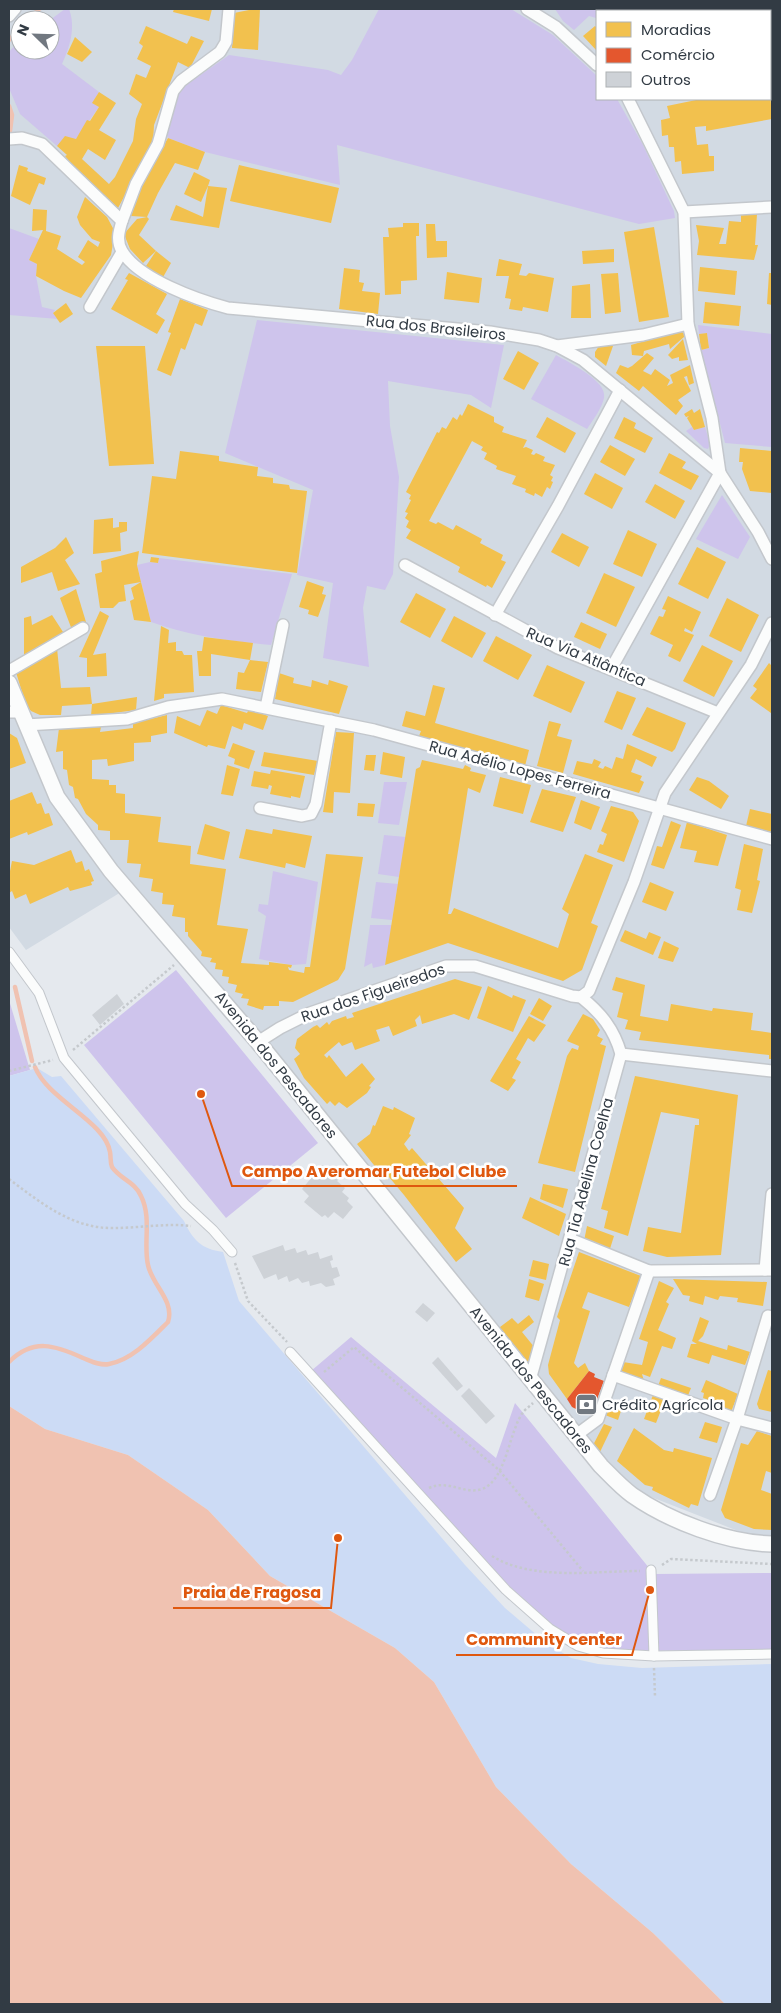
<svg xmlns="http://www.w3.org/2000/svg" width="781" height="2013" viewBox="0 0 781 2013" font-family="Poppins,sans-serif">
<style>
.residential{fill:#d2dae3;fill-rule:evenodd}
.green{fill:#cec4ec}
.sand{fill:#ccdbf5}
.water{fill:#f0c2b1}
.homes{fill:#f2c14e}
.shops{fill:#e4572e}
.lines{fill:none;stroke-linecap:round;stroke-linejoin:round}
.stream{stroke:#f0c2b1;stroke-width:4.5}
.building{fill:#ced2d7}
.pedestrian-casing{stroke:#c3c7cc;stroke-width:11}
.minor-casing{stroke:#c3c7cc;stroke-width:14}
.tertiary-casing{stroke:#c3c7cc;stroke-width:18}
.path{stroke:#c5c9cd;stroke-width:2.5;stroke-dasharray:2.5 2.5;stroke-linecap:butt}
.pedestrian{stroke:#fbfcfc;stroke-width:9}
.minor{stroke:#fbfcfc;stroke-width:11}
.tertiary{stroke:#fbfcfc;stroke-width:15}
.labels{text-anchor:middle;stroke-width:5;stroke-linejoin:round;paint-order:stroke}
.street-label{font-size:15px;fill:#323b44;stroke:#fff}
.poi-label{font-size:15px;fill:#323b44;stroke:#fff;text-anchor:start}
.leader{fill:none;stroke:#df580f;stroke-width:2}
.callout-dot{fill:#df580f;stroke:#fff;stroke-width:2}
.callout-label{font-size:16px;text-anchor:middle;font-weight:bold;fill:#df580f;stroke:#fff;stroke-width:5;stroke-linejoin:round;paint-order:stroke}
</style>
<rect width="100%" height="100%" fill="#e5e9ee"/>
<path class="residential" d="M9 9H772V1536H751L646 1495 602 1460 131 886 26 950 9 927ZM597 11H770V99H597ZM20 20H50V50H20Z"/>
<g class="green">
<path d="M65 9H69C76 27 70 47 62 64L99 92 93 103 99 107 76 139 57 146 20 114 9 88V52L16 44H20V50H50V20Z"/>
<path d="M379 9H511L553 35 597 76V99H617L643 145 674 211 675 218 639 224 337 145 340 185 205 152 168 138 167 135 176 96 182 88 229 55 328 70 341 75 352 60Z"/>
<path d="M555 9H721V11H597L596 18 589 16 574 30 563 21Z"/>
<path d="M9 228 39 239 29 260 37 264 36 276 42 307 55 310 53 313 58 319 9 315Z"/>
<path d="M257 320 504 345 491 408 471 395 388 381 390 426 399 477 393 574 385 590 367 586 363 608 369 667 323 658 333 583 297 575 313 490 225 453Z"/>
<path d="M698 325 772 334V447L725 443 701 350 709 348 707 333 699 334Z"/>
<path d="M556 355C568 362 608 381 604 398 602 408 593 420 587 429L531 399Z"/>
<path d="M692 427 694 430 705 427 710 444 708 449 704 448 686 431Z"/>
<path d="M722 495 750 537 738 559 696 539Z"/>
<path d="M159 558 292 574 271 645C230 641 190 636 151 622L137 565 150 562 158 563Z"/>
<path d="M384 782H407L399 825 378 823Z"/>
<path d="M384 835 406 837 399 877 378 874Z"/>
<path d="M273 871 318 882 306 964 292 965 259 959 266 916 258 911 259 904 268 905Z"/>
<path d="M376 882 398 884 392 920 371 918Z"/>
<path d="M370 925H392L385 965 373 968 372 963 364 967Z"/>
<path d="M176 970 318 1143 226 1218 84 1045Z"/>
<path d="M9 1000 30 1070 9 1076Z"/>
<path d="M351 1337 496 1458 515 1403 654 1574 772 1573V1650L629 1651 604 1648 579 1641 551 1624 508 1586 311 1371Z"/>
</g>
<path class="sand" d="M37 1068 52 1077 61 1076 184 1221C193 1240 201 1249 223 1252L239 1301 465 1565 505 1608 545 1642 571 1658 598 1664 642 1668 772 1664V2004H725L653 1933 571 1864 496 1787 434 1682 395 1648 270 1576 208 1510 128 1455 45 1429 9 1406V1076Z"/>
<path class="water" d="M9 1406 45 1429 128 1455 208 1510 270 1576 395 1648 434 1682 496 1787 571 1864 653 1933 725 2004H9Z"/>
<g class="homes">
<path d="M174 9H212L209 21 173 12Z"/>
<path d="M254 9H260L258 50 232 48 234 13Z"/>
<path d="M772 15V39L770 40V16Z"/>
<path d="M146 26 187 44 191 36 204 41 190 68 178 62 154 125 153 144 118 208 87 183 65 156 67 155 57 146 65 136 76 139 87 120 90 121 99 107 92 103 99 92 116 103 99 130 116 140 105 160 88 149 82 159 109 184 115 177 133 141 136 119 142 104 129 94 136 74 146 78 151 66 137 59 143 46 139 43Z"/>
<path d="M595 26 597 28V51L583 36Z"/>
<path d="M75 37 92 52 82 62 67 54Z"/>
<path d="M770 91 772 119 706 131V126L695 127 697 145 708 144 709 156H714V171L682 174 681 161 675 162 674 147H669L668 135 662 136 661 120 670 118 667 106 701 99H770Z"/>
<path d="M168 138 205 152 198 170 175 163 158 193 147 217 149 219 139 235 156 251 143 263 130 249 124 234 137 219 147 217 131 216 142 185Z"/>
<path d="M19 165 28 168 27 171 46 178 44 185 39 183 30 205 11 196Z"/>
<path d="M239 165 339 188 331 223 230 201Z"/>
<path d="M194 172 210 180 208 186 227 188 219 228 170 220 176 205 203 217 208 186 201 202 184 194Z"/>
<path d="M85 197 107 217 115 232 111 255 81 298 64 291 36 276 37 264 29 260 43 230 32 231 33 209 47 210 46 231 61 236 57 249 82 265 85 262 78 257 88 240 98 247 100 242 92 239 80 225 77 217Z"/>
<path d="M741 214H757L755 245H758L754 260 697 255 699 241 696 225 724 228 719 244H726L729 221 741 222Z"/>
<path d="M403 223H419V236H416L417 280 401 281V294L385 295 383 237H389L388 228 403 227Z"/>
<path d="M426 224H435L436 241H447V257L427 258Z"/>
<path d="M654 227 669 317 639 322 624 232Z"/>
<path d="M614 249V262L583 264 582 251Z"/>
<path d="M156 251 171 263 162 279 146 266Z"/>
<path d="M499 259 522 264 519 275 526 276 529 273 554 278 548 312 523 307 522 311 509 309 511 299 505 298 509 276H496Z"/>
<path d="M700 267 737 271 735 295 698 291Z"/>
<path d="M344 268 360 270 359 282 364 283 362 291 380 293 378 314 339 309Z"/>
<path d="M447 272 482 278 479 303 444 299Z"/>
<path d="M129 273 167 294 156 314 165 320 157 334 111 309 128 280 125 279Z"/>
<path d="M618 273 621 312 605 314 601 274Z"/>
<path d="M769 273H772V305L767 304Z"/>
<path d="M590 284 591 318H571L572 286Z"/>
<path d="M180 299 208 310 202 326 195 323 185 350 181 348 171 376 157 370 171 333 168 332Z"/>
<path d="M705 302 741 306 739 326 703 323Z"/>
<path d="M66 303 73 314 60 323 53 313Z"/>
<path d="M679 331 684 333V337L670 349 669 344 644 351 643 356 632 355 631 345Z"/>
<path d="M707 333 709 348 701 350 699 334Z"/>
<path d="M683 339 688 360 679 361V357L672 359 668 355Z"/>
<path d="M96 346H145L154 464 109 466Z"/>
<path d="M599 346H613L606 366 595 357V352Z"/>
<path d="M518 351 539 363 524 390 503 379Z"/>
<path d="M647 353 654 358 643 371 651 375 655 369 670 380 667 386 673 383 670 375 690 365 694 383 689 385 687 376 684 377 691 391 678 400 683 406 676 415 643 386 639 391 616 373 620 365 628 368 632 366Z"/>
<path d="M468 404 494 417V422L504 427 502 432 527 440 523 448 526 447 533 450 531 454 534 455 536 453 545 457 543 461 555 465 550 475 553 477 551 481 553 482 550 489 547 487 542 497 535 493 534 496 525 492 526 489 512 484 516 476 496 469 497 466 484 459 487 453 481 450 483 447 472 441 429 521 436 524 438 522 453 530 456 525 482 539 480 543 503 555 501 560 506 562 492 588 487 585 486 587 458 572 460 567 406 538 411 530 406 527 409 521 405 518 408 513 405 512 411 500 409 499 411 495 406 492 437 432 439 433 442 427 446 429 453 417 457 420 460 414 462 416Z"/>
<path d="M692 409 694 413 700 409 705 427 694 430 687 418 689 416 686 417 684 414Z"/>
<path d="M547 417 576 433 565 453 536 437Z"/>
<path d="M624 417 636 423 634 428 653 438 645 453 614 438Z"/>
<path d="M610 445 635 459 625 476 600 462Z"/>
<path d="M740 448 772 451V493L750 491 742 469 743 462H739Z"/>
<path d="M180 451 219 456V461L258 467 257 476 273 478V483L289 485 290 489 307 491 297 573 142 553 152 476 176 479Z"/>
<path d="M669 453 686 462 682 468 699 476 691 490 659 473Z"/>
<path d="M595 473 623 488 612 509 584 494Z"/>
<path d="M655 484 685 501 675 519 645 502Z"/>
<path d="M113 518V528L119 527V522H127V531L120 533 121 551 93 554 94 520Z"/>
<path d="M628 530 657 544 642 577 613 564Z"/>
<path d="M562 533 589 547 579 567 551 552Z"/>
<path d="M66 537 74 553 65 560 80 584 58 591 52 572 21 583V567L55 548Z"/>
<path d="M697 547 726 562 708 599 678 584Z"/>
<path d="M139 551 137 565 141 582 151 622 134 620 130 601 134 599 131 588 141 582 124 585 126 601 119 602 113 608H100L95 574 102 572 101 561Z"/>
<path d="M151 557 159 558 158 563 150 562Z"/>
<path d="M604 573 635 587 616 627 586 613Z"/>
<path d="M307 581 324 587 322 594 326 595 318 617 308 614 309 610 299 607Z"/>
<path d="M76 589 86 622 72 630 60 598Z"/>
<path d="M416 593 446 609 430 638 400 622Z"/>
<path d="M668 596 701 612 692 632 685 628 684 631 694 635 680 662 668 656 673 645 650 634 659 616 663 617 666 610 662 609Z"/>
<path d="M727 598 759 615 741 652 709 636Z"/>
<path d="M100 611 109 616 93 655 106 653 107 676 87 677V658L79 657Z"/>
<path d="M52 615 65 635 24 657V618L31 616 32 625Z"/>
<path d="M454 616 486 633 472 658 441 641Z"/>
<path d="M581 622 607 634 600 649 574 637Z"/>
<path d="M161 626 169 630 168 643 176 642V651H182L184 655H192L194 692 164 694V698L154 701Z"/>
<path d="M496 636 532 655 518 680 483 661Z"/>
<path d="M204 637 253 643 250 660 268 662 261 692 236 689 238 672 244 673 250 660 211 654V676H199L197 651H202Z"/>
<path d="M702 645 733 661 714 697 683 681Z"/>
<path d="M57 648 61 688 90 687 92 704 62 706 61 715H40L31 711 26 705 15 669Z"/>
<path d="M769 663 772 666 771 713 750 698 757 689 753 686Z"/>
<path d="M547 665 585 682 571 713 533 696Z"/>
<path d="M279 673 294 678 293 683 311 687 312 680 328 685 329 680 348 686 339 714 275 699Z"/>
<path d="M433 685 445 688 435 723 529 750 525 766 419 736 421 731 402 726 406 711 425 716Z"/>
<path d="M617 691 636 698 622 730 604 722Z"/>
<path d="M137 697 136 710 91 716 92 704Z"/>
<path d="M221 705 247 713 249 709 268 716 263 730 244 723 242 730 232 726 225 749 208 745 207 747 174 733 177 716 200 726 207 710 217 714Z"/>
<path d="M647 707 686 723 675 749 672 752 632 735Z"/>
<path d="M167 715V733L151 736V742L134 743V761L108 766 107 759 92 760V779L109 780V785H116V793L125 794V813L161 817 158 842 191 846 190 864 226 869 217 925 248 929 241 963 269 965V962L292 965 291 968 288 967 289 970 304 973 305 967H310L326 854 363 857 345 969 338 980 293 1002 279 1001V1006H264L263 1010 247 1005 249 999 241 998 243 994 235 992 237 985 228 983 229 977 222 976 223 970 215 969 216 963 210 962 212 958 201 956 202 952 188 936V932H185V918L172 916 174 905 162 904 163 893 151 891 153 879 139 877 141 864 127 863 129 840H110V831L98 830V825L86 814 78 799 75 798 73 787 69 785 67 770 63 769V751L56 752 59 728 101 727 100 732 133 728V723Z"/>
<path d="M549 721 561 724 557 736 572 740 563 773 537 766Z"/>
<path d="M336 732 354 733 350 793 334 792 333 813 323 812Z"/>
<path d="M9 733 17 738 26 763 9 769Z"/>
<path d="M233 743 255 751 249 769 234 764 235 759 228 756Z"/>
<path d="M627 744 657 757 652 767 636 759 631 772 642 776 640 780 644 782 639 793 573 774 577 761 592 764 594 759 601 762 598 767 603 769 605 766 612 769 616 757 623 759Z"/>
<path d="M264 752 318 761 314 775 261 766Z"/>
<path d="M383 752 405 757 402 778 380 774Z"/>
<path d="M366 755H376L374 771 364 770Z"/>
<path d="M422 760 463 769 465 765 471 768 470 771 486 775 480 793 468 788 448 914H451L454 908 558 948 569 914 562 909 585 854 613 865 591 923 598 926 582 970 563 981 448 943 385 965 416 769 420 767Z"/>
<path d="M227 765 240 769 233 796 221 794Z"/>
<path d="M271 770 305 776 300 798 291 796V798L270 794 272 786 269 785 268 789 251 786 254 771 270 774Z"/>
<path d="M500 777 531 785 523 814 493 806Z"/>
<path d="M697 777 709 781 729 796 721 809 689 790Z"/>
<path d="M542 789 576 797 563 832 530 822Z"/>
<path d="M32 792 37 804 41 803 45 814 49 813 53 825 28 835 27 832 9 839V801Z"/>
<path d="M581 800 600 807 591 830 574 823Z"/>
<path d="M358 803 375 804 373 817 357 816Z"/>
<path d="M611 806 633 812 639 821 624 862 597 852 600 844 603 845 607 834 601 831Z"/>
<path d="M750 809 772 814V832L746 826Z"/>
<path d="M671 821 681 825 664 869 651 865 657 846 662 847Z"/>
<path d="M687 822 727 835 718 866 694 862 697 851 680 848Z"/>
<path d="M205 824 230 832 224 860 197 854Z"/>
<path d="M246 829 272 834 273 829 312 836 305 868 286 863 285 868 239 858Z"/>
<path d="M744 844 763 849 757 880 760 881 752 913 737 910 741 890 735 888Z"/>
<path d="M71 850 76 863 82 861 85 871 89 869 94 881 91 882 92 885 70 891 68 887 30 904 26 894 15 899 12 891 9 893V876L12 861 34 865Z"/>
<path d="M650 882 674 892 666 911 642 902Z"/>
<path d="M625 930 646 939 649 932 661 937 653 955 620 941Z"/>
<path d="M664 941 679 948 673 962 658 958Z"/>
<path d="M616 977 645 985 640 1016 668 1021 671 1004 712 1011 713 1008 753 1013 751 1030 772 1033V1059H769V1055L639 1040 641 1032 625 1029 628 1020 617 1017 623 993 612 990Z"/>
<path d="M455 979 482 987 469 1020 454 1014 422 1024 420 1015 415 1020 417 1026 393 1036 389 1026 376 1030 380 1041 355 1050 352 1042 342 1046 339 1042 324 1055 327 1058 329 1055 346 1077 362 1063 375 1079 369 1086 371 1087 367 1093 347 1108 339 1102 335 1106 330 1101 327 1104 304 1078 294 1059 300 1054 295 1048 297 1039 313 1027 317 1025 320 1028 327 1022 329 1025 332 1021 346 1016 347 1019 354 1017 352 1013Z"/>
<path d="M488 986 512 998 513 995 526 1000 513 1032 477 1018Z"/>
<path d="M539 998 552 1006 543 1021 530 1014Z"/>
<path d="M583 1014 593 1019 600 1030 597 1036 603 1039 600 1044 606 1046 575 1172 538 1163 567 1056 572 1048 578 1050 579 1046 567 1041Z"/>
<path d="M529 1016 546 1025 534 1042 528 1038 516 1059 521 1062 512 1078 516 1080 508 1091 490 1081Z"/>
<path d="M635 1076 738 1095 721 1255 667 1257 643 1251 648 1227 681 1233 695 1125H699V1119L661 1112 628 1236 604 1228 608 1211 601 1209Z"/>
<path d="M383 1106 393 1110 394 1107 415 1118 409 1134 411 1135 404 1144 409 1151 412 1148 464 1208 455 1228 472 1249 456 1262 404 1195 389 1177 386 1180 357 1144 370 1134 373 1125 375 1126Z"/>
<path d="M543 1184 568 1189 563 1208 540 1199Z"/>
<path d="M530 1197 566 1214 559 1236 522 1218Z"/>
<path d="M587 1226 614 1236 609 1252 584 1241Z"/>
<path d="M579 1252 641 1276 629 1307 588 1292 582 1308 590 1311 574 1363 578 1368 585 1363 589 1371 567 1399 549 1374 548 1365 560 1320 557 1317Z"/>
<path d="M533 1260 549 1264 546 1280 529 1276Z"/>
<path d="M529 1279 544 1284 539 1301 525 1297Z"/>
<path d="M673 1279 767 1282 763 1306 737 1302 738 1298 720 1296 718 1300 705 1296 703 1305 689 1301 690 1296 683 1295Z"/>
<path d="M659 1281 674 1288 666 1302 669 1304 658 1330 676 1338 672 1349 662 1346 650 1377 642 1374 644 1381 619 1375 623 1362 642 1365 648 1342 639 1339Z"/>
<path d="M529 1315 534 1322 522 1332 535 1348 529 1368 496 1330 512 1318 518 1324Z"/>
<path d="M700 1317 709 1321 703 1336 698 1341 727 1350 728 1345 750 1352 745 1365 712 1355 709 1364 687 1357 691 1344H697L692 1341Z"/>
<path d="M768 1370 772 1371V1412L759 1409 757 1404Z"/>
<path d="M661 1378 691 1388 687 1398 658 1386Z"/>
<path d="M706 1380 738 1394 731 1412 711 1404 712 1401 703 1398 704 1393 701 1392Z"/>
<path d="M653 1395 665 1400 656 1423 644 1419Z"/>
<path d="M611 1400 623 1405 618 1420 605 1415Z"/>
<path d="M705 1422 722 1427 717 1443 699 1438Z"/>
<path d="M604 1424 612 1427 599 1454 591 1449Z"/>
<path d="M634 1428 664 1450 673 1452 674 1448 712 1458 698 1506 691 1504 689 1508 652 1490 653 1487 645 1485 617 1461Z"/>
<path d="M757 1431 772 1436V1473L766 1471 761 1490 772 1494V1530L754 1529 725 1518 721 1510 741 1443 748 1445Z"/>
</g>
<path class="shops" d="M589 1371 595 1374 594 1377 604 1381 594 1407 582 1412 572 1407 567 1399Z"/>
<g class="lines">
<g class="stream">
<path d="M29 20 39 9"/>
<path d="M9 40 20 29"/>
<path d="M9 106 12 115 10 131"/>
<path d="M15 987 32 1061"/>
<path d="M9 1362C33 1338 55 1345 83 1358 91 1361 100 1366 109 1364 132 1360 152 1338 168 1322 175 1301 152 1285 148 1265 143 1243 152 1218 141 1196 135 1182 120 1179 112 1167 110 1162 111 1157 110 1152 105 1121 48 1100 35 1067"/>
</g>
</g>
<g class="building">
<path d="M117 994 124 1004 100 1025 92 1015Z"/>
<path d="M322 1165 340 1178 337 1181 345 1188 342 1192 349 1198 347 1201 353 1207 343 1219 334 1212 328 1218 325 1215 322 1217 304 1202 309 1196 302 1189Z"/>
<path d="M283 1245 285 1251 295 1248 297 1253 306 1250 308 1255 318 1252 320 1259 332 1255 333 1260 330 1261 332 1268 337 1267 340 1276 333 1279 335 1285 326 1287 321 1283 310 1286 309 1281 302 1283 298 1278 289 1282 287 1276 278 1280 276 1274 264 1279 252 1256Z"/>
<path d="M423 1303 435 1313 427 1322 415 1312Z"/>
<path d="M438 1357 463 1386 457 1391 432 1363Z"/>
<path d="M469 1388 495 1416 486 1424 461 1396Z"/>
</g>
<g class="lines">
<defs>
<g id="pedestrian">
<path d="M9 952 39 993 64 1058 185 1204 213 1230 232 1252"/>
<path d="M290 1352 506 1590 550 1629 578 1646 603 1653 654 1656 772 1654"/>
<path d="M651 1570 654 1656"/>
</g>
<g id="minor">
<path d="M527 9 556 27 597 65"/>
<path d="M9 16 15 9"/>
<path d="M770 69H772"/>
<path d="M9 139 22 138 42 144 122 221C119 231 116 241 122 251 138 279 198 300 228 308L490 332 539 340 557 346 583 360 720 473 758 532 772 559"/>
<path d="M684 212 772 207"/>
<path d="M122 221 136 184 158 144 173 91 181 81 220 52 226 42 229 9"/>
<path d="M90 307 122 252"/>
<path d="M557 346 643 335 688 324"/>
<path d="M405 565 558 648 718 713"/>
<path d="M495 615 558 506 620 390"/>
<path d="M611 669 720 473 712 418 688 324 684 212 628 99"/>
<path d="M9 671 83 628"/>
<path d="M266 707 283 625"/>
<path d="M9 712H20"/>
<path d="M26 725 127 719 168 707 222 699 374 730 772 839"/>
<path d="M260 808 302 816 311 814 316 804 331 721"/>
<path d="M258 1042 280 1028 310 1013 446 966H475L572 996 581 997 589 991 634 882 665 793 751 665 772 623"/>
<path d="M621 1054 772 1071"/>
<path d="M570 1239 649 1271 772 1270"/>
<path d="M765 1270 772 1194"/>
<path d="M613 1375 737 1419 772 1428"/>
<path d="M530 1380 621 1054C614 1029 601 1013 581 997"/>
<path d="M575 1436 598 1419 649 1271"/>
<path d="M710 1495 737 1419 768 1316 772 1317"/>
</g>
<path id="tertiary" d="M9 683 57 797 111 871 258 1042 601 1466C611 1476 621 1487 632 1495 669 1521 727 1543 772 1544"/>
</defs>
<use href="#pedestrian" class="pedestrian-casing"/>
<use href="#minor" class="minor-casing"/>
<use href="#tertiary" class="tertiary-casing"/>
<g class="path">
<path d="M73 1050 174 965"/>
<path d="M9 1071 53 1060"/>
<path d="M9 1179C40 1202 72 1229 114 1228 139 1228 167 1223 191 1226"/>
<path d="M235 1263 248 1301 287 1342"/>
<path d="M324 1372 354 1347 499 1470 583 1571"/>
<path d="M429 1488C448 1479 464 1495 482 1489 507 1480 509 1429 524 1411 527 1408 530 1406 533 1403"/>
<path d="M492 1556C532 1581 594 1571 640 1571"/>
<path d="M662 1565 671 1559 772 1564"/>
<path d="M654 1668 655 1696"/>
</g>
<use href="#pedestrian" class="pedestrian"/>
<use href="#minor" class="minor"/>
<use href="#tertiary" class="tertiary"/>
</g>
<defs>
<symbol id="bank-square" viewBox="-11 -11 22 22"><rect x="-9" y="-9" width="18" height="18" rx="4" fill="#717880" stroke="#fff"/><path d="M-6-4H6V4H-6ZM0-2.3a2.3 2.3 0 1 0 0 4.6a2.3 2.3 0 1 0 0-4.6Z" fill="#fff"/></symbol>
</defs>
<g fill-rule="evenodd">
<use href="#bank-square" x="574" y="1392" width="25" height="25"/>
</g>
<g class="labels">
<g class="street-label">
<text transform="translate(436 328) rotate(6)" y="5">Rua dos Brasileiros</text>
<text transform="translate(586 657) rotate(23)" y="5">Rua Via Atlântica</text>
<text transform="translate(520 770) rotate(15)" y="5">Rua Adélio Lopes Ferreira</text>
<text transform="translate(373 993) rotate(-19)" y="5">Rua dos Figueiredos</text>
<text transform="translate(276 1065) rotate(51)" y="5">Avenida dos Pescadores</text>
<text transform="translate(586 1182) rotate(-75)" y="5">Rua Tia Adelina Coelha</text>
<text transform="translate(531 1380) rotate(51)" y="5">Avenida dos Pescadores</text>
</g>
<g class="poi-label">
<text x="602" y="1410">Crédito Agrícola</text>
</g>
</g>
<path class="leader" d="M201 1094L232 1186H517M338 1538L331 1608H173M650 1590L632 1655H456"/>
<g class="callout-dot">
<circle cx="201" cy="1094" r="5"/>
<circle cx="338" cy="1538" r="5"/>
<circle cx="650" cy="1590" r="5"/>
</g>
<g class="callout-label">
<text x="374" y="1177">Campo Averomar Futebol Clube</text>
<text x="252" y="1598">Praia de Fragosa</text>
<text x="544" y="1645">Community center</text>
</g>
<rect width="781" height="2013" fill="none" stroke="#323b44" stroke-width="20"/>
<rect x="596" y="10" width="175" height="90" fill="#ffffff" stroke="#adb1b4"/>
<rect x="606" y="22" width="25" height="15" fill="#f2c14e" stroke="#adb1b4"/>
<text x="641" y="35" font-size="15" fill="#323b44">Moradias</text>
<rect x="606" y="48" width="25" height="15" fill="#e4572e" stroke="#adb1b4"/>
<text x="641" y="60" font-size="15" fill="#323b44">Comércio</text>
<rect x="606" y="72" width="25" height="15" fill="#ced2d7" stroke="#adb1b4"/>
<text x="641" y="85" font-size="15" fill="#323b44">Outros</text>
<g transform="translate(35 35) rotate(293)"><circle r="24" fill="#ffffff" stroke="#adb1b4"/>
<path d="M0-4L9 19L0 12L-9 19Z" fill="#717880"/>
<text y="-8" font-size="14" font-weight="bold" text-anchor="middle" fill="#323b44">N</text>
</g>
</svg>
